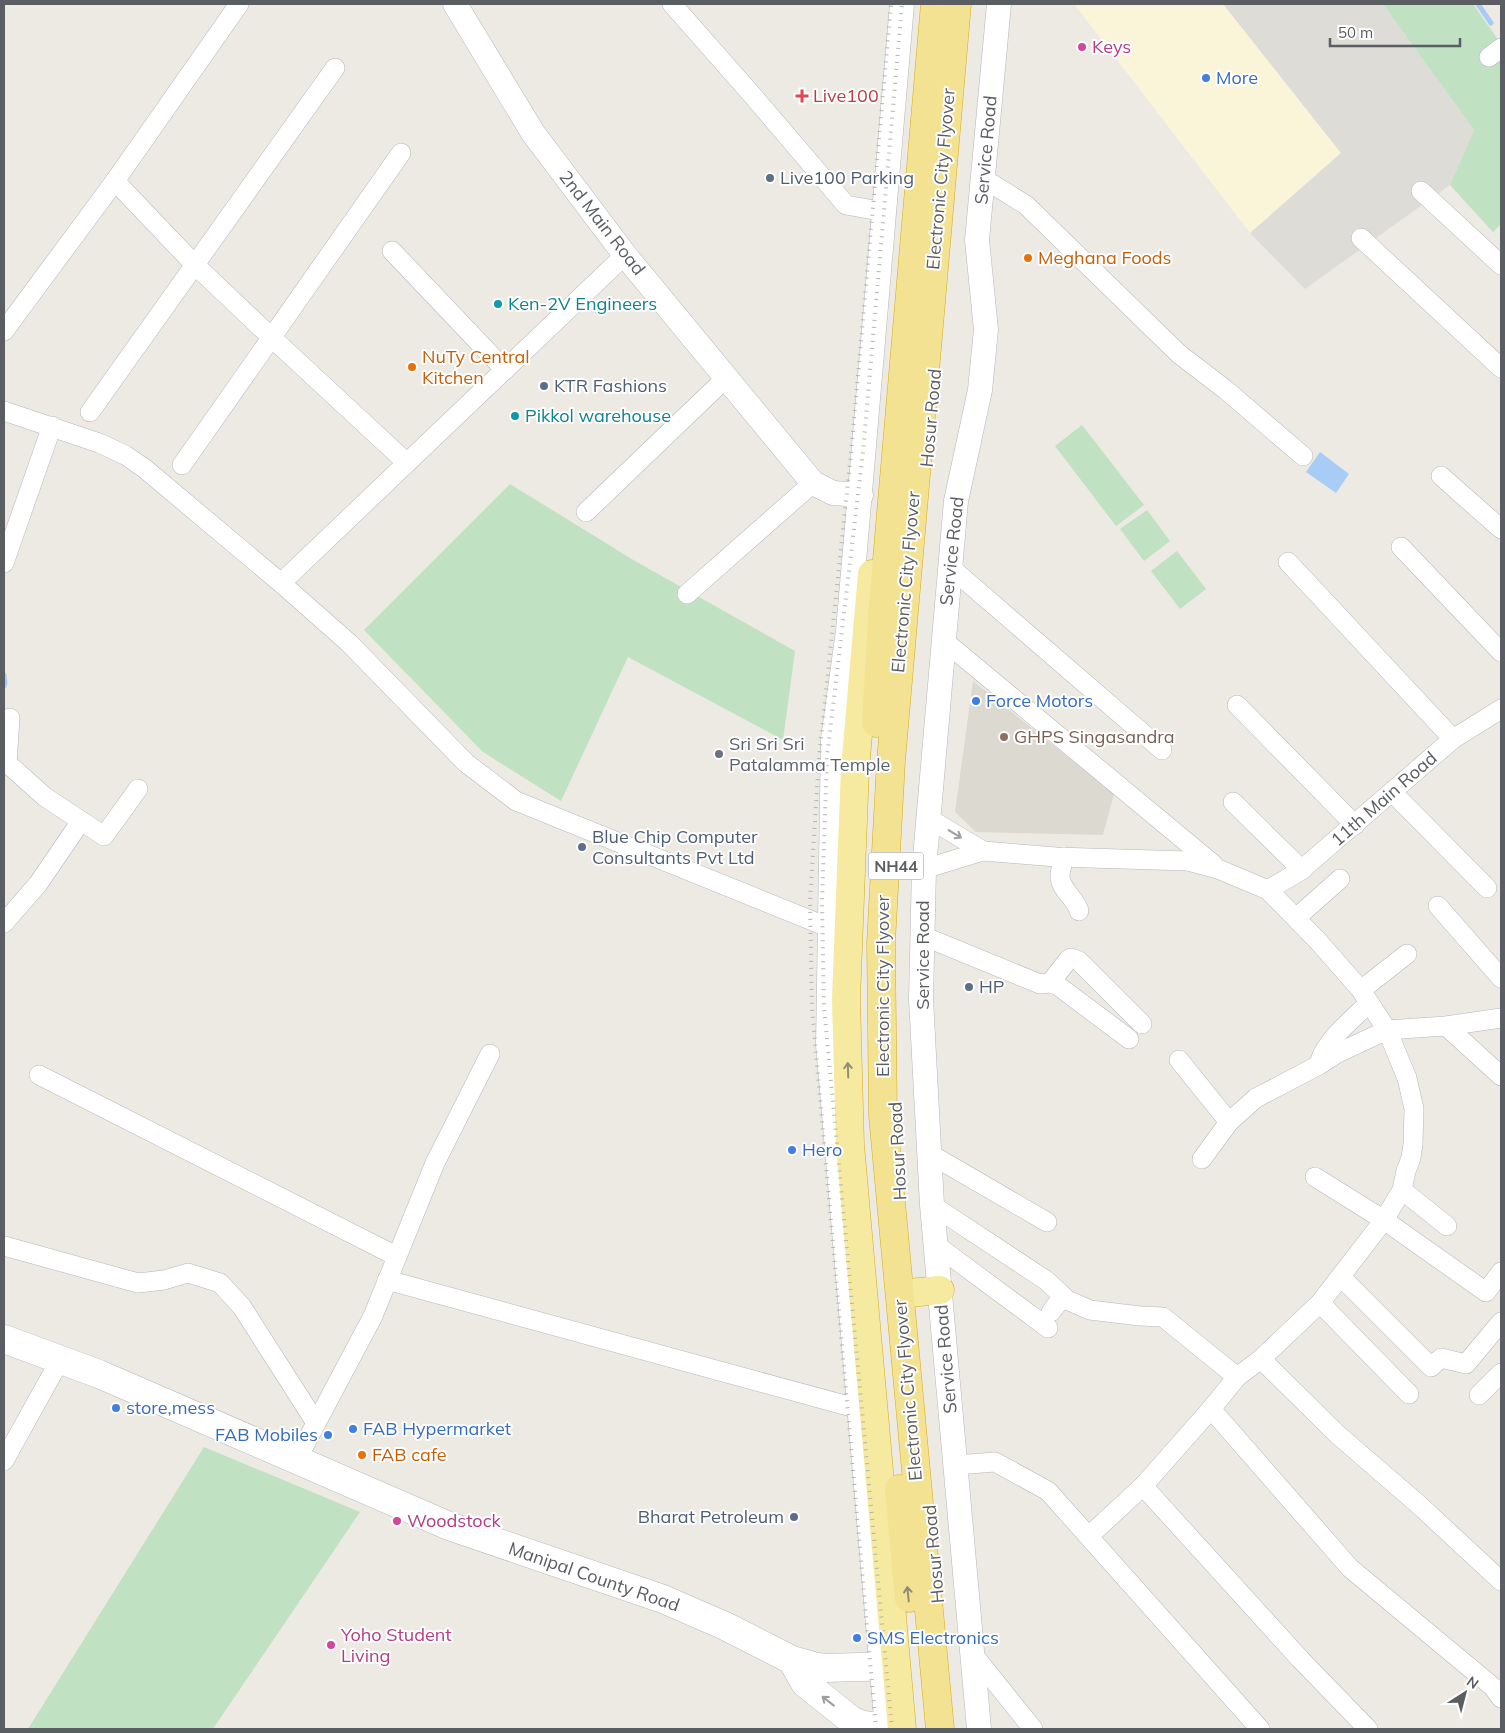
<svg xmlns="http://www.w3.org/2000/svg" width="1505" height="1733" viewBox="0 0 1505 1733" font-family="Mulish,sans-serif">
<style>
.commercial{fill:#faf5d9}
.industrial{fill:#dddcd6}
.education{fill:#dcdad0}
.green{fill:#c1e1c3}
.water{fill:#a7cdf7}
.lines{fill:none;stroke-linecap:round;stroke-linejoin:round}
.stream{stroke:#a7cdf7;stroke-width:5}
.minor-casing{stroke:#b5b7bb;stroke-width:20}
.tertiary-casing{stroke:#b5b7bb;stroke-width:25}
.secondary-casing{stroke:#b6b8bd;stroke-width:29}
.trunk-casing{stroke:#d9ac15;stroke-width:29}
.motorway-casing{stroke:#d9ac15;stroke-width:29}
.minor{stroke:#fff;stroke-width:19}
.tertiary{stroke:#fff;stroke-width:24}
.secondary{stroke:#fff;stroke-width:28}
.trunk{stroke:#f5ea9f;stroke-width:28}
.motorway{stroke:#f3e292;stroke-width:28}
.rail{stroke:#b2b3b3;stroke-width:4;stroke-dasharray:1 6;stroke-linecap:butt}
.oneway{stroke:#9c9ea1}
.oneway2{stroke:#908e77}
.oneway3{stroke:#908c73}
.hotel-dot{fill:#d1479c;stroke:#fff;stroke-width:2}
.shop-dot{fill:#3f7fe0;stroke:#fff;stroke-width:2}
.health-dot{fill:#e0444e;stroke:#fff;stroke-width:2}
.service-dot{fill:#5c6f8a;stroke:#fff;stroke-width:2}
.food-dot{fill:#e8710a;stroke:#fff;stroke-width:2}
.culture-dot{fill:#0f9aa8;stroke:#fff;stroke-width:2}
.education-dot{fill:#8d6e63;stroke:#fff;stroke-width:2}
.worship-dot{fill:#6b7280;stroke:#fff;stroke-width:2}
.labels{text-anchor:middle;stroke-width:4;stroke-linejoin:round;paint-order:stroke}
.shield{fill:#fff;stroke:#8c8e91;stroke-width:1}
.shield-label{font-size:16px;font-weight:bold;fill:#5a5d62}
.hotel-label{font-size:18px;fill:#b23c85;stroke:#fff;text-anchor:start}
.shop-label{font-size:18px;fill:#366cbe;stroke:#fff;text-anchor:start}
.health-label{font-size:18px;fill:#be3a42;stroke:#fff;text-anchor:start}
.street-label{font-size:18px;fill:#5a5d62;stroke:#fff}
.service-label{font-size:18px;fill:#4e5e75;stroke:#fff;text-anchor:start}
.food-label{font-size:18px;fill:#c56008;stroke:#fff;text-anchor:start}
.culture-label{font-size:18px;fill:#0d838f;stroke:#fff;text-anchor:start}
.education-label{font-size:18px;fill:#785e54;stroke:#fff;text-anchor:start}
.worship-label{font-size:18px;fill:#5b616d;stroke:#fff;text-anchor:start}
</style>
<rect width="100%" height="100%" fill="#eceae2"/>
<path class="commercial" d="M1074 4H1223L1341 153 1250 233Z"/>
<path class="industrial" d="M1223 4H1383L1474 130 1450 185 1305 289 1250 233 1341 153Z"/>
<path class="education" d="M973 681 1114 794 1103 835 976 832 955 812Z"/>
<g class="green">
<path d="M1383 4H1473L1501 44V224L1493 232 1450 185 1474 130Z"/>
<path d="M1082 425 1144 505 1116 526 1055 446Z"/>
<path d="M510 484 635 561 795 651 783 740 628 657 561 801 483 752 364 630Z"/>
<path d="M1147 510 1170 541 1144 561 1120 529Z"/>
<path d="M1177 551 1206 589 1180 609 1151 571Z"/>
<path d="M204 1447 360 1512 213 1729H28Z"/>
</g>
<path class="water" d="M1320 452 1349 474 1336 493 1306 472Z"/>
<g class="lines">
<g class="stream">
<path d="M1478 4 1491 23"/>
<path d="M4 675 5 683 4 686"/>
</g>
<defs>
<g id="minor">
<path d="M672 4 753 96 846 205 885 212"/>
<path d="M1489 57 1501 48"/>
<path d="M984 179 1026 205 1179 354 1226 390 1303 456"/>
<path d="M115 181 195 265 271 337 407 463"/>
<path d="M1421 191 1501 265"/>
<path d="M1361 238 1501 368"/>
<path d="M392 251 505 370"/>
<path d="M4 331 115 181 239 4"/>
<path d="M4 411 99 443 125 455 144 468 281 583 349 643 466 763 516 801 830 928"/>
<path d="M90 412 335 68"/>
<path d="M182 465 401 153"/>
<path d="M1441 476 1501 529"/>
<path d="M586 512 727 377"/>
<path d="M1401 547 1501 652"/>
<path d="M1288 562 1453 739"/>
<path d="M4 563 52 426"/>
<path d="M950 567 1162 750"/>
<path d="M281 583 625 255"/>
<path d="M687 594 813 483"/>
<path d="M943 640 1213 864"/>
<path d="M1237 705 1355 825"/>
<path d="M10 718 7 763 45 797 104 836 138 789"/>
<path d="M1392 792 1487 888"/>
<path d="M1233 802 1302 870"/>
<path d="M928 818 983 851"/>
<path d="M1064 857C1063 863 1060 870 1060 876 1060 890 1076 898 1079 911"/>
<path d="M924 869 983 851 1056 857 1188 861 1218 869 1268 890 1317 940 1361 990 1387 1030 1407 1078 1414 1109 1413 1144 1411 1158 1406 1171 1402 1190 1384 1220 1320 1303 1261 1359 1237 1377 1211 1409 1143 1486 1089 1536"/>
<path d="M1268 890 1300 871 1453 739 1501 709"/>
<path d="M1438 906 1501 978"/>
<path d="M1296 918 1340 879"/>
<path d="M4 923 38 884 81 821"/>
<path d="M923 936 1040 984 1050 983 1057 985 1129 1039"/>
<path d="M1050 983 1068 960 1071 958 1079 961 1142 1024"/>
<path d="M1361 990 1407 954"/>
<path d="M1446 1026 1501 1076"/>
<path d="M1179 1060 1229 1122"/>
<path d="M1320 1061C1326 1040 1354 1018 1369 1003"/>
<path d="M39 1075 396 1256"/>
<path d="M930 1154 1047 1222"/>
<path d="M1202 1159 1229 1122 1256 1098 1319 1065 1336 1054 1387 1030 1446 1026 1501 1018"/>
<path d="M1315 1177 1384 1220 1486 1292 1501 1272"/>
<path d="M1402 1190 1447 1226"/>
<path d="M932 1205 1047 1281 1067 1300 1090 1310 1140 1316 1163 1317 1237 1377"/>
<path d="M936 1245 1048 1328"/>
<path d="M4 1246 138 1283 164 1280 188 1273 220 1283 242 1307 316 1423"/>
<path d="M1341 1277 1431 1367 1441 1358 1466 1364 1501 1322"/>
<path d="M387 1280 859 1409"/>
<path d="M1320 1303 1409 1394"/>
<path d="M1051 1312 1063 1296"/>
<path d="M1261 1359 1337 1434 1418 1504 1501 1581"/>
<path d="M1479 1395 1501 1373"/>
<path d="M1211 1409 1350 1568 1493 1687 1501 1698"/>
<path d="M4 1461 60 1360"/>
<path d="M296 1461 373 1316 435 1163 490 1054"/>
<path d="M956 1465 995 1462 1048 1491 1260 1729"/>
<path d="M1143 1486 1300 1659 1368 1729"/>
<path d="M972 1653 1033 1729"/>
</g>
<g id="tertiary">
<path d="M455 4 533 133 625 255 813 483 833 493 861 495"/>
<path d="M887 1729 828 1045 833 739 848 631 902 4"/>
<path d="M979 1729 932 1205 921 999 924 869 956 501 980 390 986 330 977 240 999 4"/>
</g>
<g id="secondary">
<path d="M4 1339 99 1374 449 1526 663 1599 725 1626 792 1660 813 1666 825 1668 895 1666"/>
<path d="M792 1660 805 1683 851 1720 862 1725 887 1727"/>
</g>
<g id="trunk">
<path d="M872 574 855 769 846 999 850 1145 902 1729"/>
<path d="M909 1293 940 1290"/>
</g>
<g id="motorway">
<path d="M876 723 883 606 935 4"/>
<path d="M899 1489 909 1598"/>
<path d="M940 1729 883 1116 881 943 891 761 957 4"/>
</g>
</defs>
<use href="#minor" class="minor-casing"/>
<use href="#tertiary" class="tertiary-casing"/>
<use href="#secondary" class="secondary-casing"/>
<use href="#trunk" class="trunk-casing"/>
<use href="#motorway" class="motorway-casing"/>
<use href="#minor" class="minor"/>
<use href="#tertiary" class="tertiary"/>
<use href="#secondary" class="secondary"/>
<use href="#trunk" class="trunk"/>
<use href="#motorway" class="motorway"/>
<g class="rail">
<path d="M876 1729 812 1008 810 901 819 758 851 453 891 4"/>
<path d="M892 1729 824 1007 822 901 827 757 863 452 902 4"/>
</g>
</g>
<defs><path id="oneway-shaft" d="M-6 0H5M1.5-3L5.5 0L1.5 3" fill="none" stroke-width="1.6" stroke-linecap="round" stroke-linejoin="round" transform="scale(1.25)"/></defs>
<g class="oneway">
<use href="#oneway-shaft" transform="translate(955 834) rotate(31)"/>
<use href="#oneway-shaft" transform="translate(828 1701) rotate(-142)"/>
</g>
<use class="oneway2" href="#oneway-shaft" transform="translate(848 1070) rotate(-92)"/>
<use class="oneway3" href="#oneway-shaft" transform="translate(908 1594) rotate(-96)"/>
<g class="hotel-dot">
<circle cx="1082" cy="47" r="5"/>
<circle cx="397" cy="1521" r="5"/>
<circle cx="331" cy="1645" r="5"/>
</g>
<g class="shop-dot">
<circle cx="1206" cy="78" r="5"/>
<circle cx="976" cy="701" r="5"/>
<circle cx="792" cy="1150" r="5"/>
<circle cx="116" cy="1408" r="5"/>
<circle cx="353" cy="1429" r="5"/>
<circle cx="328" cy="1435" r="5"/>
<circle cx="857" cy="1638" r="5"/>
</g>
<path class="health-dot" d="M799.5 88.5h5v5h5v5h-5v5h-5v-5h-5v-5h5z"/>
<g class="service-dot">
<circle cx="770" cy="178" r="5"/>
<circle cx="544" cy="386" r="5"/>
<circle cx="582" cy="847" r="5"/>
<circle cx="969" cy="987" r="5"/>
<circle cx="794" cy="1517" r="5"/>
</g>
<g class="food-dot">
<circle cx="1028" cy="258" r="5"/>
<circle cx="412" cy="367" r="5"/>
<circle cx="362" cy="1455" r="5"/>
</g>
<g class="culture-dot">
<circle cx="498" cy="304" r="5"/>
<circle cx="515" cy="416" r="5"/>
</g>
<circle class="education-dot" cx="1004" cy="737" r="5"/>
<circle class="worship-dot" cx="719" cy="754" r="5"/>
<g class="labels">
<rect class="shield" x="868.5" y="852.5" width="55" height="27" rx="4"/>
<g class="shield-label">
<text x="896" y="872">NH44</text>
</g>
<g class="hotel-label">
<text x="1092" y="53">Keys</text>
<text x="407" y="1527">Woodstock</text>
<text x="341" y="1641">Yoho Student<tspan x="341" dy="21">Living</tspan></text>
</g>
<g class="shop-label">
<text x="1216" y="84">More</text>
<text x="986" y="707">Force Motors</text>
<text x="802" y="1156">Hero</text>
<text x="126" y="1414">store,mess</text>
<text x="363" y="1435">FAB Hypermarket</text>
<text x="318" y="1441" text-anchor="end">FAB Mobiles</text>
<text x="867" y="1644">SMS Electronics</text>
</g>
<g class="health-label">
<text x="813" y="102">Live100</text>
</g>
<g class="street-label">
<text transform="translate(986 150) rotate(-85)" y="6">Service Road</text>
<text transform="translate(941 179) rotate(-85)" y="6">Electronic City Flyover</text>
<text transform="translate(602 223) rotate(52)" y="6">2nd Main Road</text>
<text transform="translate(931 418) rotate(-85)" y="6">Hosur Road</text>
<text transform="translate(952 551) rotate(-84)" y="6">Service Road</text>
<text transform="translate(906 582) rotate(-85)" y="6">Electronic City Flyover</text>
<text transform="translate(1384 799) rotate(-41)" y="6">11th Main Road</text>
<text transform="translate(923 955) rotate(-90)" y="6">Service Road</text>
<text transform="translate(883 986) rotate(-90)" y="6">Electronic City Flyover</text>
<text transform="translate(898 1151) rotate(-93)" y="6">Hosur Road</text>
<text transform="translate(946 1359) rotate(-95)" y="6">Service Road</text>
<text transform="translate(908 1390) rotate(-95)" y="6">Electronic City Flyover</text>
<text transform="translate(934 1554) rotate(-95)" y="6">Hosur Road</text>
<text transform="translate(594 1577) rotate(19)" y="6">Manipal County Road</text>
</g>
<g class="service-label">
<text x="780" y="184">Live100 Parking</text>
<text x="554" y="392">KTR Fashions</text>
<text x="592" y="843">Blue Chip Computer<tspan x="592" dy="21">Consultants Pvt Ltd</tspan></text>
<text x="979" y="993">HP</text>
<text x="784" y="1523" text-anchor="end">Bharat Petroleum</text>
</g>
<g class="food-label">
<text x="1038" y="264">Meghana Foods</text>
<text x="422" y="363">NuTy Central<tspan x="422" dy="21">Kitchen</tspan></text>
<text x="372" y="1461">FAB cafe</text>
</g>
<g class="culture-label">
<text x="508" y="310">Ken-2V Engineers</text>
<text x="525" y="422">Pikkol warehouse</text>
</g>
<g class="education-label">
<text x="1014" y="743">GHPS Singasandra</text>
</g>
<g class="worship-label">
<text x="729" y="750">Sri Sri Sri<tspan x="729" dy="21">Patalamma Temple</tspan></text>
</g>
</g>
<rect width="1505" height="1733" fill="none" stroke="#5a5d62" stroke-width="10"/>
<g transform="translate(1465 1693) rotate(36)" stroke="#ffffff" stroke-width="4" paint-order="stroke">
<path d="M0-4L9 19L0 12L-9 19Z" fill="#5a5d62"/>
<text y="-8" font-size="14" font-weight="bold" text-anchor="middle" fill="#5a5d62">N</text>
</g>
<path d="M1330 38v8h130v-8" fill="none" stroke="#5a5d62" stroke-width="2.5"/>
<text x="1338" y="38" font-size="15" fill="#5a5d62" stroke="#ffffff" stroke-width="4" paint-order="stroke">50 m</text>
</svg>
